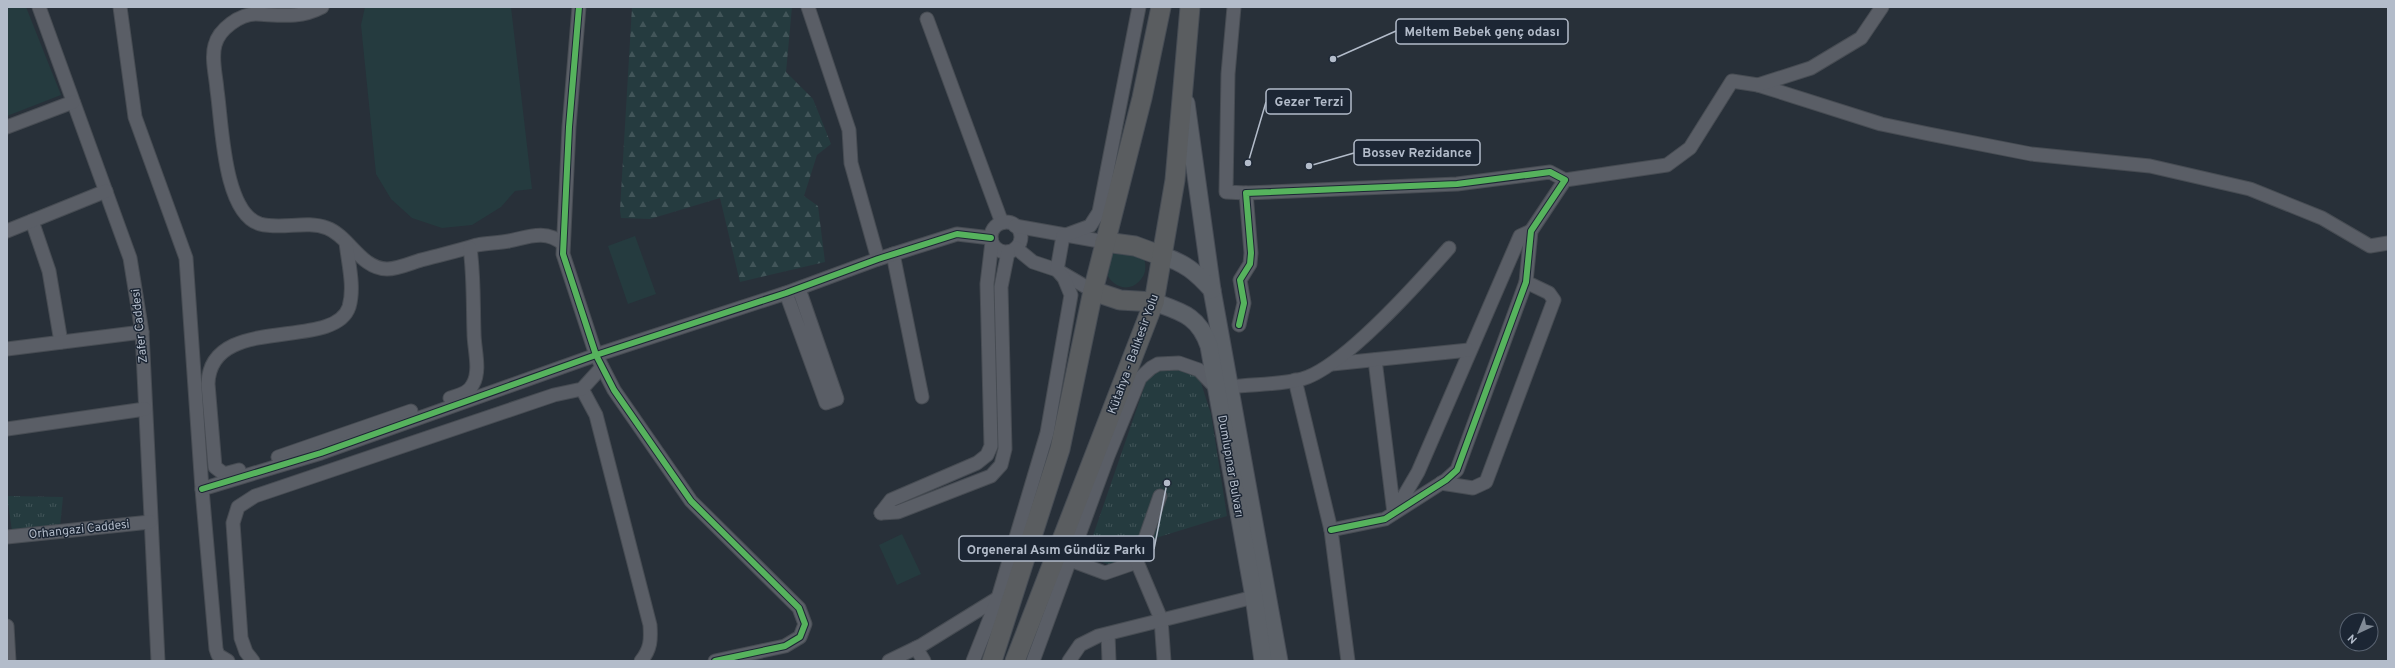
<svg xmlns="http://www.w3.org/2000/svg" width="2395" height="668" viewBox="0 0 2395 668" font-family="Overpass,sans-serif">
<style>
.green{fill:#253b3f}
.forest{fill:url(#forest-firs)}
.park{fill:url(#park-tufts)}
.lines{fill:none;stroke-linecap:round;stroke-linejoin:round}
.minor-casing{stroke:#474c53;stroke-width:15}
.major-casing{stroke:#474c55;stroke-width:19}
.highway-casing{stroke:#464c54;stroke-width:21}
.minor{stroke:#5a5e66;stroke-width:13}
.major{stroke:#5c6168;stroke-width:17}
.highway{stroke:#5a5d60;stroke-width:19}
.cycleway-casing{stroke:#1c2634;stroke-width:8}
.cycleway{stroke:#56b35d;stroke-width:6}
.labels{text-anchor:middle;stroke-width:3;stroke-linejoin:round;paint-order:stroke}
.street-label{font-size:12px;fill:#b3bcca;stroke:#1c2634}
.leader{fill:none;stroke:#b3bcca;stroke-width:1.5}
.callout-dot{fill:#b3bcca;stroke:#1c2634;stroke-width:1.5}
.callout{fill:#1c2634;stroke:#b3bcca;stroke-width:1.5}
.callout-label{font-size:13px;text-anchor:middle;font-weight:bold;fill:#b3bcca}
</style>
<defs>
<pattern id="forest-firs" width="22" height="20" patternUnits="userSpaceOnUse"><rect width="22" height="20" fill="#253b3f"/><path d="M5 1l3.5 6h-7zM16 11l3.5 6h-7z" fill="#425559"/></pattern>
<pattern id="park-tufts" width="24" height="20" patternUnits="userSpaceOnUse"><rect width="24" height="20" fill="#253b3f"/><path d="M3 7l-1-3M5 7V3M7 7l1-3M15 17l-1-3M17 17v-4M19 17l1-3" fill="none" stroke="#425559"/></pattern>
</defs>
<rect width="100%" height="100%" fill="#283039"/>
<g class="green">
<path d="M7 7H26L61 95 7 116Z"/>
<path d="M365 7H511L532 189 515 191 501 207 472 225 442 228 412 218 391 199 376 174 361 25Z"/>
<path d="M635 236 656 294 628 304 608 246Z"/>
<path d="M1118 248 1144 259C1148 271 1143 280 1133 286 1123 290 1113 285 1108 276L1110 255Z"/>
<path d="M902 534 921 574 897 585 879 545Z"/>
</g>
<path class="forest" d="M632 7H792L786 72 813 99 831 144 817 155 804 196 818 206 825 262 740 282 720 198 650 219 621 218 620 210Z"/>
<g class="park">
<path d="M1180 368 1199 377 1211 414 1227 516 1159 537 1113 566 1086 556 1147 379 1162 369Z"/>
<path d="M7 496 63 497 60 527 12 531Z"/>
</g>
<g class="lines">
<defs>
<g id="minor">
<path d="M39 7 130 258 142 332 158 661"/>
<path d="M120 7 135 117 186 258 202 489 216 649 218 655 228 661"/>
<path d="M322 7C299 19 280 15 256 14 240 14 219 29 215 45 211 58 216 76 217 90 222 122 223 213 260 224 282 230 306 220 327 228 349 236 361 269 387 269 398 269 411 263 421 260 440 255 458 251 477 245 487 243 498 243 509 241 528 237 546 229 563 244"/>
<path d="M579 7 569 127 563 254 596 355 614 390 691 501 799 608 805 624 800 637 785 646 715 661"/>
<path d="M808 7 849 130 851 163 878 259"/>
<path d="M1234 7 1228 74 1226 192 1246 193"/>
<path d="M927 19 1002 223"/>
<path d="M1758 85 1881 124 1929 134 2031 154 2150 166 2250 189 2322 218 2370 246 2388 243"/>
<path d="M7 127 73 102"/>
<path d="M1565 180 1667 165 1690 148 1732 81 1758 85 1811 68 1861 38 1882 7"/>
<path d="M32 221 49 271 61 342"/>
<circle cx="1006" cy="237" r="15"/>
<path d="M1015 226 1105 242"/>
<path d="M7 231 106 191"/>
<path d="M1016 248 1033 262 1057 270 1093 291"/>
<path d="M893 254 922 397"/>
<path d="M786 293 826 403 837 399 799 289"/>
<path d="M1239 325 1244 303 1240 280 1250 264 1251 253 1246 193 1457 184 1550 172 1565 180 1531 231 1526 282 1457 470 1446 480 1385 519 1331 530"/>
<path d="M7 349 142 332"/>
<path d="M1375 360 1394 513 1418 472 1520 236 1531 231"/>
<path d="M1332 364 1469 350"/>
<path d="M1295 380 1331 530 1348 661"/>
<path d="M1230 387C1253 384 1280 385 1302 379 1343 368 1420 281 1449 248"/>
<path d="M582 389 596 415 650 625C651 639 651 649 641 661"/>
<path d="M450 398C459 395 469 393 473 384 481 370 474 349 474 333 473 304 474 276 470 248"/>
<path d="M7 429 145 409"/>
<path d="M278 457 411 411"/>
<path d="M239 470 224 474 215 467 208 384C210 312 334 352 349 307 355 287 348 262 346 242"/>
<path d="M1441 483 1473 488 1486 482 1554 300 1549 293 1526 282"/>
<path d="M202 489 321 453 596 355 786 293 878 259 957 234 991 238"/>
<path d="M881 513 898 512 991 476 1001 465 1005 449 1001 287 1008 252"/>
<path d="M881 513 891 500 977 463 987 455 991 446 987 284 992 242"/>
<path d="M7 537 150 522"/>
<path d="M1070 560 1105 573 1137 562 1160 496"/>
<path d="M1137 562 1161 619 1164 661"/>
<path d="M7 626 9 661"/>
<path d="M1108 634 1109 661"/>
<path d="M916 648 924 661"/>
<path d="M253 661 246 652 241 638 233 523 238 507 255 496 554 395 582 389 602 367"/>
<path d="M889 661 922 645 998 598"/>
<path d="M973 661 998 598 1047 433 1071 295 1064 278 1057 270 1063 236 1090 226 1099 212 1139 7"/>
<path d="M1033 661 1108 456 1140 378 1151 368 1158 364 1179 363 1199 370 1218 390"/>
<path d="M1069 661 1080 645 1098 636 1254 597"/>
</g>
<g id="major">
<path d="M1186 103 1212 290 1279 661"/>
<path d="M1162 256C1184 262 1197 273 1212 290"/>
<path d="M1154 302C1182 312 1199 316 1209 346L1254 597 1263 661"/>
</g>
<g id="highway">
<path d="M1105 242 1135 246 1162 256"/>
<path d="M1093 291 1120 300 1154 302"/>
<path d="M992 661 1060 449 1093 291 1142 98 1161 7"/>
<path d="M1015 661 1154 302 1175 180 1190 7"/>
</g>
</defs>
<use href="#minor" class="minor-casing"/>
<use href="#major" class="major-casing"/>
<use href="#highway" class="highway-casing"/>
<use href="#minor" class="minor"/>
<use href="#major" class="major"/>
<use href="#highway" class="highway"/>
<defs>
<g id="cycleway">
<path d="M579 7 569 127 563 254 596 355 614 390 691 501 799 608 805 624 800 637 785 646 715 661"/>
<path d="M1239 325 1244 303 1240 280 1250 264 1251 253 1246 193 1457 184 1550 172 1565 180 1531 231 1526 282 1457 470 1446 480 1385 519 1331 530"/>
<path d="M202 489 321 453 596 355 786 293 878 259 957 234 991 238"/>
</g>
</defs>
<use href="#cycleway" class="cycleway-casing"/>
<use href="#cycleway" class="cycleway"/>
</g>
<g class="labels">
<g class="street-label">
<text transform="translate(139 326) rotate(-96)" y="4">Zafer Caddesi</text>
<text transform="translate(1133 354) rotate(-70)" y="4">Kütahya - Balıkesir Yolu</text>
<text transform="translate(1231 466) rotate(80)" y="4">Dumlupınar Bulvarı</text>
<text transform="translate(79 529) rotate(-6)" y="4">Orhangazi Caddesi</text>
</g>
</g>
<path class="leader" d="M1333 59L1396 31M1248 163L1266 102M1309 166L1354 153M1167 483L1154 549"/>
<g class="callout-dot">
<circle cx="1333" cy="59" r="4"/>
<circle cx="1248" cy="163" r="4"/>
<circle cx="1309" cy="166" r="4"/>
<circle cx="1167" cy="483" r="4"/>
</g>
<g class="callout">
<rect x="1396" y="19" width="172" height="25" rx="4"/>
<rect x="1266" y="89" width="85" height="25" rx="4"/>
<rect x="1354" y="140" width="126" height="25" rx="4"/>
<rect x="959" y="536" width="195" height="25" rx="4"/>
</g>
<g class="callout-label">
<text x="1482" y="36">Meltem Bebek genç odası</text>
<text x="1309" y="106">Gezer Terzi</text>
<text x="1417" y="157">Bossev Rezidance</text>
<text x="1056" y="554">Orgeneral Asım Gündüz Parkı</text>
</g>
<rect width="2395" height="668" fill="none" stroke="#b3bcca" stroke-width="16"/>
<g transform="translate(2359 632) rotate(224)"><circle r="19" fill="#1c2634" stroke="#586270"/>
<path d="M0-3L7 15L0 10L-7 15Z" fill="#828b97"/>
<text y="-6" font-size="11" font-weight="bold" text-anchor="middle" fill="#b3bcca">N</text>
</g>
</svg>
